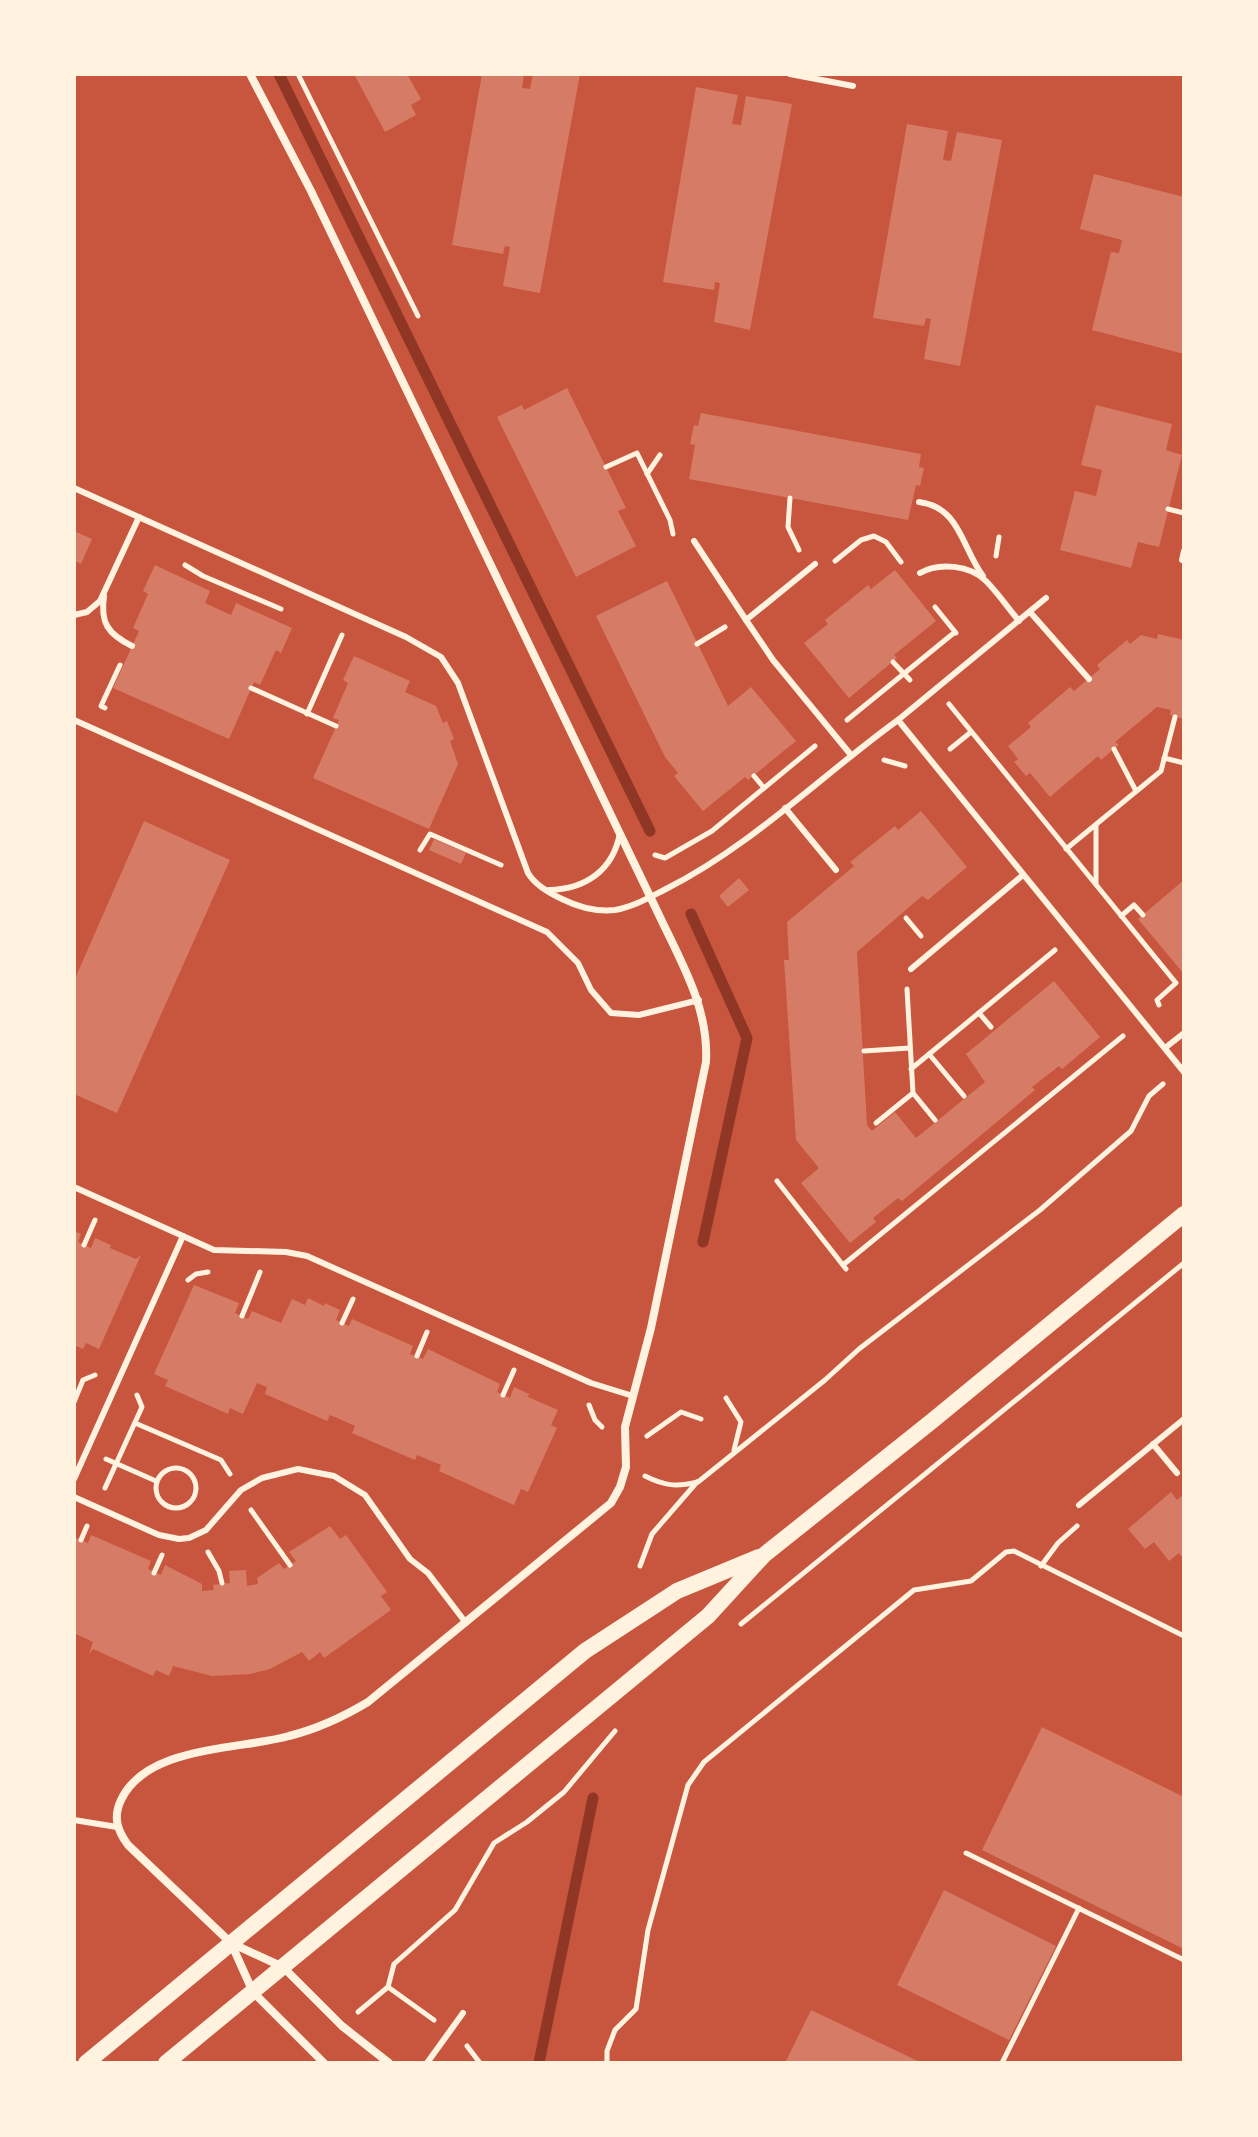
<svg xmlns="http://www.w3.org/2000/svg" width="1258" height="2137" viewBox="0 0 1258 2137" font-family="'Titillium Web',sans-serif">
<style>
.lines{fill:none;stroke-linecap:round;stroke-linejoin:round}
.stream{stroke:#8f3625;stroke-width:11}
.building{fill:#d67c66}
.path{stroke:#fff3e0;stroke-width:5}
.service{stroke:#fff3e0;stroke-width:6}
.minor{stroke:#fff3e0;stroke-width:8}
.secondary{stroke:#fff3e0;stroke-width:16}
</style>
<rect width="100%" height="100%" fill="#c8553d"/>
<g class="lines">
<g class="stream">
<path d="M279 74 650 831"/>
<path d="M691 914 747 1038 703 1242"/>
<path d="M539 2063 593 1798"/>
</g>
</g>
<g class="building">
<path d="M354 74H407L421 99 411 105 416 115 385 132Z"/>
<path d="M482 74H524L522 88 530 89 533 74H580L540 293 503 286 510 247 505 246 503 254 452 245Z"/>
<path d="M696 87 738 95 732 124 741 125 746 96 792 104 750 330 714 322 720 283 715 282 714 290 663 282Z"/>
<path d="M907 124 948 131 943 160 951 161 957 132 1002 140 960 366 924 359 931 319 926 318 924 326 873 318Z"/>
<path d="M1094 174 1184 197V354L1092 330 1111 252 1119 253 1122 240 1080 229Z"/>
<path d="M567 388 626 508 618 511 636 546 576 577 497 417 522 405 524 410Z"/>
<path d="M1096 405 1172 424 1166 450 1182 455 1159 547 1138 542 1131 568 1060 550 1075 491 1096 496 1102 470 1081 465Z"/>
<path d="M701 413 921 454 919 467 924 468 920 486 916 485 908 520 689 479 695 445 690 444 694 425 698 426Z"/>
<path d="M74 531 92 539 81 564 74 560Z"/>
<path d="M155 565 210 591 205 603 231 615 236 603 292 628 281 653 276 650 260 685 254 682 229 739 113 688 139 631 133 628 148 594 143 591Z"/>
<path d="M895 570 936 621 894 655 897 658 849 698 804 643 828 624 825 620 868 585 871 589Z"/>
<path d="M667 581 728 706 751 687 796 741 748 780 745 777 703 811 674 776 678 773 665 757 596 616Z"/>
<path d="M1158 634 1184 640V719L1170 715 1171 710 1157 707 1115 742 1119 745 1114 749 1101 760 1098 756 1050 797 1030 773 1026 776 1014 762 1018 759 1008 746 1031 727 1028 723 1070 687 1074 691 1100 669 1097 665 1127 640 1130 644 1141 635 1157 639Z"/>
<path d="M354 656 410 681 405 692 436 706 443 723 447 721 454 739 450 741 458 764 429 829 313 778 339 720 333 718 348 683 343 680Z"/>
<path d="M921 811 967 867 928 900 922 896 857 952 867 1125 872 1131 895 1112 916 1138 985 1082 966 1054 1054 981 1100 1037 1062 1069 1059 1066 1032 1087 1035 1090 902 1201 898 1198 873 1218 876 1222 850 1243 801 1183 819 1168 796 1140 784 960H789L787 922 854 866 850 862 895 826 898 830Z"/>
<path d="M144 821 230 860 117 1113 74 1094V981Z"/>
<path d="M434 839 466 853 461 864 429 850Z"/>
<path d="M739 878 749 890 728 907 719 896Z"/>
<path d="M1184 880V974L1138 919Z"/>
<path d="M74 1231 81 1234 78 1242 91 1248 95 1238 111 1245 110 1248 136 1259 141 1255 99 1349 86 1343 83 1349 74 1345Z"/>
<path d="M194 1285 239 1303 235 1313 248 1319 252 1311 281 1323 292 1299 305 1305 308 1298 324 1306 325 1303 340 1310 336 1320 349 1326 352 1319 413 1346 410 1354 423 1359 428 1349 500 1384 497 1392 510 1398 514 1387 529 1394 528 1397 558 1410 551 1425 557 1428 528 1492 521 1489 514 1505 439 1471 441 1465 417 1455 415 1460 352 1433 355 1426 344 1421 330 1415 327 1421 265 1394 267 1387 257 1383 243 1414 230 1408 228 1414 165 1386 168 1380 154 1374Z"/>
<path d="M1171 1492 1177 1500 1184 1494V1560L1179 1553 1169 1561 1154 1542 1145 1549 1128 1529Z"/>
<path d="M330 1526 340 1539 346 1535 387 1592 381 1596 391 1610 324 1658 320 1652 309 1661 302 1652 270 1669 250 1674 212 1676 173 1666 169 1676 156 1670 153 1676 93 1649 89 1654 93 1642 74 1633V1537L88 1543 91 1535 151 1561 148 1569 161 1575 165 1565 202 1584V1591L214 1590 213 1585 230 1583 229 1571 246 1570 247 1586 258 1584 257 1578 279 1563 284 1569 296 1561 289 1552Z"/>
<path d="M1042 1727 1184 1797V1949L982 1850Z"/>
<path d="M944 1890 1056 1946 1009 2040 897 1985Z"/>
<path d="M811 2010 922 2063H785Z"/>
</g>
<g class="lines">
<g class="path">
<path d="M298 74 418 316"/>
<path d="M606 467 637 453 670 520 673 534"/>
<path d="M647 474 660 455"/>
<path d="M790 498 788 527 799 550"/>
<path d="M1168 509 1184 513"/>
<path d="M996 556 999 537"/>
<path d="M835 561 861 540 874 536 886 542 901 562"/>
<path d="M185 565 203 576 281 609"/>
<path d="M935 607 956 633"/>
<path d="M697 644 725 627"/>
<path d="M893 662 910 680"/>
<path d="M251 688 336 726"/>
<path d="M949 704 1176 983 1157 1000 1159 1005"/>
<path d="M105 708 101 706 120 665"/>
<path d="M307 714 342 635"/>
<path d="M847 720 955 632"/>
<path d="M950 749 971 732"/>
<path d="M1114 749 1136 791"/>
<path d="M1164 758 1184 763"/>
<path d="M884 760 905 766"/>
<path d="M754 776 764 788"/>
<path d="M1066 849 1161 771 1175 717"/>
<path d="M420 850 430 834 501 865"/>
<path d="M655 855 665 858 712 831 815 746"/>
<path d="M1096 884V826"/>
<path d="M1121 916 1134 905 1143 915"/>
<path d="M906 918 921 936"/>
<path d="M907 989 913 1093 935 1120"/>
<path d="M979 1013 991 1027"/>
<path d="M864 1051 910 1048"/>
<path d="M929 1054 964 1096"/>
<path d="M911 1069 1055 950"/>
<path d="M876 1123 913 1093"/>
<path d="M777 1181 846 1269"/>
<path d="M84 1245 95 1220"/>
<path d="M843 1265 1123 1036"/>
<path d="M188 1280 196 1274 208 1272"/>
<path d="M242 1316 260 1272"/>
<path d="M342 1323 353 1299"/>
<path d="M417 1356 427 1332"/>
<path d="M503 1395 514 1370"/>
<path d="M726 1398 741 1422 734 1450"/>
<path d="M74 1402 83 1380 95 1375"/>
<path d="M589 1405 595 1420 602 1427"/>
<path d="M135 1423 221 1460 230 1474"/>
<path d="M647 1436 681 1412 701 1419"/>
<path d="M106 1459 156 1481"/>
<circle cx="176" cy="1488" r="20"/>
<path d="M645 1476C665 1486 676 1487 698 1482L825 1380 859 1349 1040 1210 1131 1131 1149 1096 1163 1084"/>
<path d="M105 1488 142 1407 137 1395"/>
<path d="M251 1510 290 1565"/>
<path d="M81 1540 87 1526"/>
<path d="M208 1552 219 1571 222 1583"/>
<path d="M640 1566 652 1534 697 1482"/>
<path d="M1041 1566 1058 1543 1077 1526"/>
<path d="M154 1573 162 1555"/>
<path d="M741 1624 1184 1263"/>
<path d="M966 1853 1184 1960"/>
<path d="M358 2012 388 1987"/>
<path d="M434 2020 388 1987 394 1964 455 1910 494 1843 527 1822 564 1792 615 1731"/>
<path d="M467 2046 480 2063"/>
<path d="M607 2063V2051L615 2030 636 2009 648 1930 688 1785 704 1762 914 1590 971 1581 1006 1552 1014 1551 1184 1636"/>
<path d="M1002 2063 1079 1908"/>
</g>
<g class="service">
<path d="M790 74 853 86"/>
<path d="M74 488 406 637 441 657 458 683 528 873C535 885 549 893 562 899 578 907 596 912 615 910 633 907 650 897 666 889 751 846 821 776 898 720L1184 1072"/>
<path d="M919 502C960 507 962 548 983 576"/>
<path d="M694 541 746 620"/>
<path d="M1182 560 1184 551"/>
<path d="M815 564 746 620 773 660 851 755"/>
<path d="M920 573C939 562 970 565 986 581 998 593 1008 608 1019 621"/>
<path d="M104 596C100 623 108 634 132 646"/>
<path d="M1030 612 1089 679"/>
<path d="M74 615 87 612 100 601 139 517"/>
<path d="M74 720 547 932 578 963 591 990 611 1013 639 1015 699 1000"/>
<path d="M898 720 1046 598"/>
<path d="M785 808 836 870"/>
<path d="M549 890C585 889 613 871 620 833"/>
<path d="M911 969 1023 875"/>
<path d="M1165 1048 1184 1033"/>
<path d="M74 1187 214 1250 286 1252 307 1256 591 1383 633 1396"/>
<path d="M1153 1444 1177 1473"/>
<path d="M74 1479 183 1236"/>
<path d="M74 1497 159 1535 179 1539 189 1538 206 1530 241 1490 262 1478 298 1469 334 1476 365 1495 410 1559 428 1573 466 1623"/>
<path d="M1079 1505 1184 1419"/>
<path d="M74 1820 117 1827"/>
<path d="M427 2063 463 2013"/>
</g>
<g class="minor">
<path d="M250 74 311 191 659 915C681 962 709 1008 706 1062L651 1328 625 1427 626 1467 620 1487 611 1503 368 1702C343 1717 317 1729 289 1736 240 1750 147 1745 121 1800 113 1817 117 1830 128 1845L231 1943 283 1967 342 2026 389 2063"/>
<path d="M231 1943 253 1992 324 2063"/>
</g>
<g class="secondary">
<path d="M86 2063 585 1651 677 1591 759 1557"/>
<path d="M166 2063 708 1616 764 1555 932 1421 1184 1214"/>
</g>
</g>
<rect width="1258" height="2137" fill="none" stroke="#fff3e0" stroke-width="152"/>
</svg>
